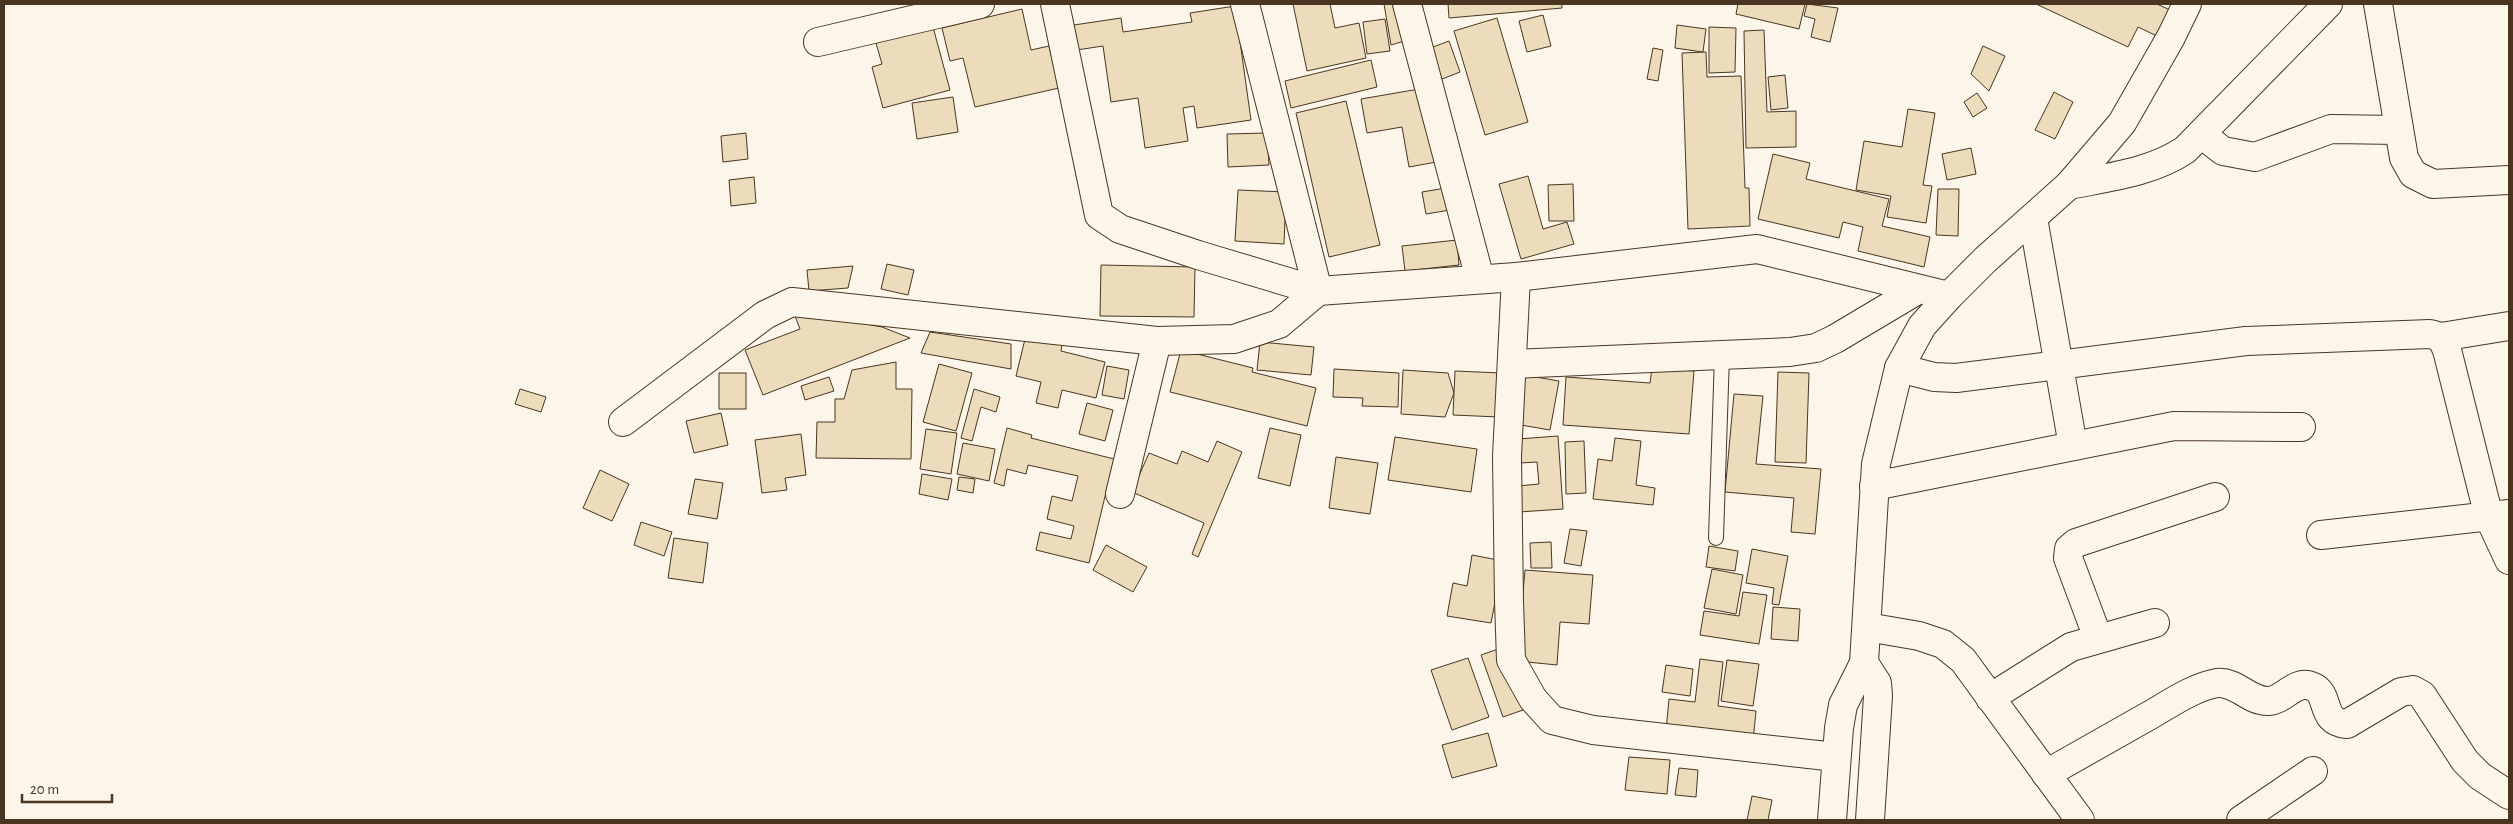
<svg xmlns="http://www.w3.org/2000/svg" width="2513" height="824" viewBox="0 0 2513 824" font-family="'Alegreya Sans',sans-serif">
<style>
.building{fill:#ecdcbc;stroke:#4a3520}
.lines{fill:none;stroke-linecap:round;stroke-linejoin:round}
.service-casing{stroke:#4a3520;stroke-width:16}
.minor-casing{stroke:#4a3520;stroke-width:30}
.tertiary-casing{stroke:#4a3520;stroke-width:30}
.service{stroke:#fbf6e9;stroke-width:14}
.minor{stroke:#fbf6e9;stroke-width:28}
.tertiary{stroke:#fbf6e9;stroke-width:28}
</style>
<rect width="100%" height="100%" fill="#fbf6e9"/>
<g class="building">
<path d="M1293 4H1330L1335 28 1359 23 1366 58 1307 71Z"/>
<path d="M1384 4H1400L1408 40 1391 45Z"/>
<path d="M1448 4H1562V8L1449 18Z"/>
<path d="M1738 4H1805L1799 29 1736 14Z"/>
<path d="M1807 4 1838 8 1830 42 1811 37 1815 19 1804 16Z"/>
<path d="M2036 4H2157L2170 10 2157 36 2138 27 2128 47Z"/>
<path d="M1235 6 1251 120 1197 128 1194 106 1183 108 1188 141 1145 148 1138 98 1111 102 1103 46 1070 51 1067 26 1121 18 1123 32 1192 22 1190 13Z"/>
<path d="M1022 9 1031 50 1049 46 1059 88 975 107 963 58 950 61 942 28Z"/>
<path d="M1543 15 1551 46 1527 52 1519 21Z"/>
<path d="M1497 18 1528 122 1485 135 1454 31Z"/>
<path d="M1385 19 1390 51 1367 54 1363 22Z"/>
<path d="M1677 25 1706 29 1703 52 1675 48Z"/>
<path d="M933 27 950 90 883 108 872 67 882 64 876 43Z"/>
<path d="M1709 27 1736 28 1735 72 1709 73Z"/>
<path d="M1764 30 1767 112 1796 111V147L1746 148 1744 31Z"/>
<path d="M1449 41 1460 72 1437 81 1425 50Z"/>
<path d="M1983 46 2005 56 1989 91 1971 74Z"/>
<path d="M1653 48 1663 50 1658 81 1647 79Z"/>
<path d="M1706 52 1707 77 1741 76 1745 188H1749L1750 226 1688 229 1682 53Z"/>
<path d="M1371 60 1377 87 1291 108 1285 81Z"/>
<path d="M1785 75 1788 108 1771 110 1768 77Z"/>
<path d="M1425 88 1442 161 1409 167 1402 127 1367 133 1361 99Z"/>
<path d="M2054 92 2073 102 2055 139 2035 130Z"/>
<path d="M1977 93 1987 108 1973 117 1964 102Z"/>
<path d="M953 97 958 132 917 139 912 103Z"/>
<path d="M1346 101 1380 245 1329 257 1296 113Z"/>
<path d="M1908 109 1935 113 1923 185 1932 186 1926 223 1887 217 1891 196 1856 190 1864 141 1902 147Z"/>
<path d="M746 133 748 159 723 162 721 136Z"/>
<path d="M1267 133 1269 165 1228 167 1227 134Z"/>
<path d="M1971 148 1976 174 1947 180 1942 154Z"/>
<path d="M1773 154 1810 163 1806 179 1889 199 1882 226 1930 237 1924 267 1858 251 1863 227 1843 222 1839 238 1758 219Z"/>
<path d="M1528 176 1543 229 1567 222 1574 244 1521 259 1499 184Z"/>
<path d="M754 177 756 203 731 206 729 180Z"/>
<path d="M1573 184 1574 221H1549L1548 185Z"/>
<path d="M1452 187 1456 209 1426 214 1422 192Z"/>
<path d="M1938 189H1959L1958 236 1936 235Z"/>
<path d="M1238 190 1286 192 1284 244 1235 241Z"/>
<path d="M1457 240 1459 265 1405 271 1402 246Z"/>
<path d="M887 264 914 270 908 295 881 289Z"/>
<path d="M1101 265 1195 267 1194 317 1100 316Z"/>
<path d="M853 266 848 288 809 291 807 270Z"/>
<path d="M795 316 839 319 882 327 910 338 763 395 745 350 800 329Z"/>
<path d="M1027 331 1063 339 1061 351 1105 362 1096 398 1062 390 1058 408 1036 403 1041 382 1016 376Z"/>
<path d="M930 332 1011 344V369L921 353Z"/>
<path d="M1260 342 1314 347 1311 375 1257 370Z"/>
<path d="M1181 350 1253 368 1252 372 1316 388 1307 426 1170 392Z"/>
<path d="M896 362V389H912L911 459 816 458 817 422H835V399H844L852 370Z"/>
<path d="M939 364 972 373 956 431 923 422Z"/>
<path d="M1107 366 1129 370 1124 399 1102 395Z"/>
<path d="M1652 368 1694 371 1689 434 1563 425 1566 377 1650 383Z"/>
<path d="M1334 369 1399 373 1398 407 1362 406 1363 398 1333 397Z"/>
<path d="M1403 370 1448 373 1454 393 1445 417 1401 414Z"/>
<path d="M1455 371 1501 373 1499 417 1453 415Z"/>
<path d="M1778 372 1809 373 1806 463 1775 462Z"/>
<rect x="719" y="373" width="27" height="36"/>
<path d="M1524 375 1559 381 1550 430 1515 424Z"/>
<path d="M829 377 834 391 805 400 801 386Z"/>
<path d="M520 389 546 397 541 412 515 404Z"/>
<path d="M974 389 1000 397 996 412 981 407 972 441 961 438Z"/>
<path d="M1734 394 1763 396 1756 464 1821 469 1815 534 1791 532 1794 498 1725 492Z"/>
<path d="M1087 403 1113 410 1105 441 1079 434Z"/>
<path d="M721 413 728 445 694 453 686 421Z"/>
<path d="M1007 428 1032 435 1031 438 1114 459 1089 563 1036 550 1040 532 1071 539 1074 526 1047 519 1052 496 1072 501 1078 476 1028 465 1026 474 1007 469 1004 486 994 483Z"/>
<path d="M1270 428 1301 435 1290 486 1258 478Z"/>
<path d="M926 429 957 433 951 474 920 469Z"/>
<path d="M801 434 806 475 785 478 787 490 762 493 755 440Z"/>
<path d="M1558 436 1563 509 1519 512 1518 486 1539 484 1537 462 1520 463 1518 439Z"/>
<path d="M1395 437 1477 449 1471 492 1388 480Z"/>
<path d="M1615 438 1641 441 1636 485 1655 488 1653 505 1593 499 1598 459 1612 461Z"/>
<path d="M1217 441 1242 452 1198 557 1192 554 1204 523 1132 492 1149 453 1177 464 1182 451 1208 462Z"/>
<path d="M1584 441 1586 493 1566 494 1565 442Z"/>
<path d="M963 443 995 449 989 481 957 474Z"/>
<path d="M1336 457 1378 463 1370 514 1329 508Z"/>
<path d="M600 470 629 484 612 521 583 508Z"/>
<path d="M922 474 952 479 948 500 919 494Z"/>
<path d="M959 477 975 479 973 493 957 490Z"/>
<path d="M695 479 723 483 717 519 688 514Z"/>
<path d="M641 522 672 532 664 556 634 545Z"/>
<path d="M1570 529 1587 531 1581 566 1564 563Z"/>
<path d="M674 538 708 543 703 583 668 578Z"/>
<path d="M1551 542 1552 568H1531L1530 543Z"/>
<path d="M1106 545 1147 567 1133 592 1093 570Z"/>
<path d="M1709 546 1738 551 1735 571 1706 567Z"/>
<path d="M1752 549 1788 556 1779 605 1772 604 1774 588 1746 583Z"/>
<path d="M1472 555 1503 561 1491 623 1447 616 1453 583 1467 586Z"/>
<path d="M1712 569 1743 575 1736 614 1704 608Z"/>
<path d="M1525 570 1593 575 1589 624 1560 622 1557 665 1517 661Z"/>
<path d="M1743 592 1767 595 1759 644 1700 635 1704 611 1739 616Z"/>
<path d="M1773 607 1800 609 1798 641 1771 639Z"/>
<path d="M1501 648 1523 710 1503 717 1481 655Z"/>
<path d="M1468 658 1489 717 1452 730 1431 670Z"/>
<path d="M1700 659 1723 662 1718 706 1756 711 1753 741 1666 731 1669 699 1695 702Z"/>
<path d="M1727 660 1759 664 1753 706 1721 701Z"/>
<path d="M1666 665 1693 669 1690 696 1662 692Z"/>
<path d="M1488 733 1497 766 1452 778 1442 745Z"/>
<path d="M1629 757 1670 760 1667 794 1625 790Z"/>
<path d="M1679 768 1698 770 1696 797 1675 795Z"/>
<path d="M1752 796 1772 800 1768 820H1747Z"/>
</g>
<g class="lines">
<defs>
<path id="service" d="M1716 538 1722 355"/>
<g id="minor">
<path d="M1055 4 1099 215 1120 229 1198 255 1318 291 1516 277 1757 249 1949 296"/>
<path d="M1245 4 1318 291"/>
<path d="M1407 4 1480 279"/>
<path d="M2378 4 2404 158 2413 174 2433 184 2509 180"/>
<path d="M818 42 980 4"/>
<path d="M2201 134 2223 151 2255 157 2331 129 2399 130"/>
<path d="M2069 185C2109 177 2150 173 2185 150L2328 4"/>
<path d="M2033 218 2073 446"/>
<path d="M1516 277 1507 456 1509 601 1511 660 1533 699 1552 720 1593 730 1836 757"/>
<path d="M2441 337 2509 326"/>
<path d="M1512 364 1790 352 1816 348 1835 339 1919 289"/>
<path d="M1899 368 1934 377 1956 378 2246 341 2430 334 2441 337 2447 350 2489 517 2509 560"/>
<path d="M623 422 765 315 792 302 1157 341 1234 339 1279 324 1318 291"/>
<path d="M1874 486 2174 426 2301 427"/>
<path d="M1120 494 1157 341"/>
<path d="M2321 535 2509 514"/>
<path d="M1867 627 1919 636 1943 644 1963 660 2080 820"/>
<path d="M2098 638 2068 558 2069 549 2076 543 2215 497"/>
<path d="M1990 698 2071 647 2155 623"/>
<path d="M2046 774C2081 754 2116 734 2152 714 2171 703 2194 687 2217 683 2237 681 2249 702 2269 701 2284 700 2295 680 2311 686 2332 693 2318 722 2347 724L2401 692 2413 690 2422 695 2465 761 2480 776 2509 795"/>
<path d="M2241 820 2313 771"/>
</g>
<g id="tertiary">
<path d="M1864 663 1877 683 1878 696 1870 820"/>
<path d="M1832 820 1839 728 1843 705 1864 663 1876 464 1899 368 1922 326 1949 296 1985 260 2069 185 2122 123 2171 37 2187 4"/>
</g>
</defs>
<use href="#service" class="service-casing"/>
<use href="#minor" class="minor-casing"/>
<use href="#tertiary" class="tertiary-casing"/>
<use href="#service" class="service"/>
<use href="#minor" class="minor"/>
<use href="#tertiary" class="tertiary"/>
</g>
<rect width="2513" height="824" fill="none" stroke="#4a3520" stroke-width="10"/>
<path d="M22 794v8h90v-8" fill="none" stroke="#4a3520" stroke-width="2.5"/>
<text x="30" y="794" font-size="15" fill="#4a3520" stroke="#fbf6e9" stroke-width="4" paint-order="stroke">20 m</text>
</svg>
